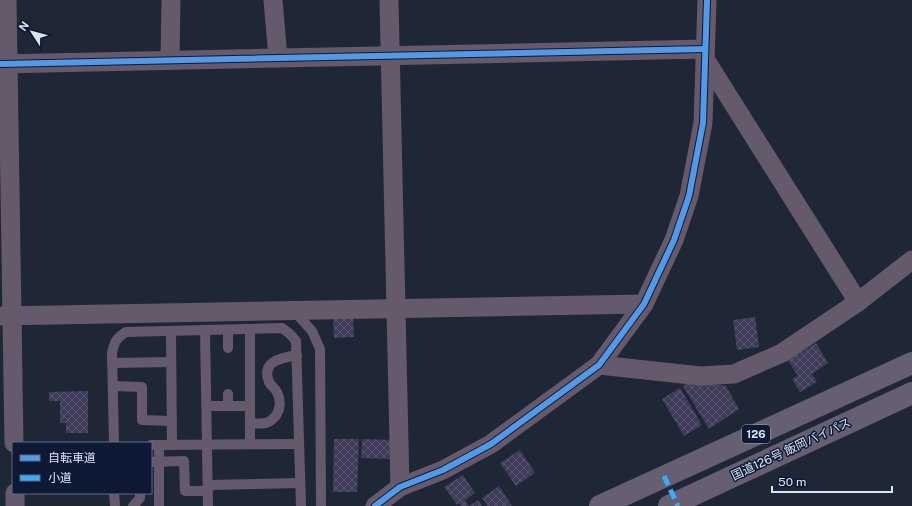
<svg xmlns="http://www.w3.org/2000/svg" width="912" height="506" viewBox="0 0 912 506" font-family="'Public Sans','Noto Sans JP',sans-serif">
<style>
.building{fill:url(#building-cross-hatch)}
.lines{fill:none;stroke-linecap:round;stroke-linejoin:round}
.service{stroke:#65596c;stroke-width:10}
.minor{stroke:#65596c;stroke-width:19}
.trunk{stroke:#655f71;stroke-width:22}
.quiet{stroke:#3fa9f5;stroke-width:5;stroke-dasharray:10 5;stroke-linecap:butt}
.cycleway-casing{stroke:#0e1935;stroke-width:8}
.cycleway{stroke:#5399e6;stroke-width:6}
.labels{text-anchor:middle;stroke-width:3;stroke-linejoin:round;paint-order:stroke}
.shield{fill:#0e1935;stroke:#9da7bd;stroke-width:1}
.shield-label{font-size:11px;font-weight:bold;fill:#dae4f7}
.street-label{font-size:12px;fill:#dae4f7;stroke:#0e1935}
</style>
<defs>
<pattern id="building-cross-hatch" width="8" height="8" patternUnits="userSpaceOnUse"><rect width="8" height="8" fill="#3d3b58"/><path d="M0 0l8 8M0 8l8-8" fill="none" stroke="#585771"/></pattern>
</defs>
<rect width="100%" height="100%" fill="#1f2636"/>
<g class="building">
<path d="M333 317H353L354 337 334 338Z"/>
<path d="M755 317 759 347 737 350 733 320Z"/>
<path d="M816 343 828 363 812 374 817 382 800 392 792 379 798 376 788 360Z"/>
<path d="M690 381 726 386 739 409 709 429 683 386Z"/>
<path d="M680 388 702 425 684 436 662 399Z"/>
<path d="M88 391V433H66V423H60V401H49V392Z"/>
<path d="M334 439H359L357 492H333Z"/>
<path d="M362 439 395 440 394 459 361 458Z"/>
<path d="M520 450 535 473 516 486 500 463Z"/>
<path d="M463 475 475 493 465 500 469 506 478 500 482 506H461L459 503 457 505 444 487Z"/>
<path d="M499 486 512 506H488L482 498Z"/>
</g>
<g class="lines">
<g class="service">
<path d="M294 311 312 331 320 349 321 506"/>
<path d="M205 330 208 506"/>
<path d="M228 330V348"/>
<path d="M171 331 172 445"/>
<path d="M112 363 171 362"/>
<path d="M113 386 142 387V420L171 421"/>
<path d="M207 406H250"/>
<path d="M228 406V394"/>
<path d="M250 424C255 423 261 424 266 423 279 418 283 404 277 392 275 388 271 386 269 382 261 361 281 358 297 355"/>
<path d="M114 443 112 353C114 343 116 338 126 332L282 328 290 334 296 341 301 506"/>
<path d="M250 444V329"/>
<path d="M151 445 299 444"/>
<path d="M159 445V506"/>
<path d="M151 462 184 461 185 491H208"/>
<path d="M208 485 300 483"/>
<path d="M114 493 115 506"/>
<path d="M133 506 140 498V493"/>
</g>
<g class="minor">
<path d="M7 0 14 443"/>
<path d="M273 0 278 58"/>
<path d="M389 0 400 487"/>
<path d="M705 59 858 302"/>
<path d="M170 60 171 0"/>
<path d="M0 64 705 49"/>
<path d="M0 316 644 304"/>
<path d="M599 365 701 376 734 374 782 353 858 302 912 260"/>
<path d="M15 493V506"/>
<path d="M375 506 400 487 443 470 491 444 599 365 644 304 674 240 689 196 703 123 707 0"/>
</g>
<g class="trunk">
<path d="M600 506 912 363"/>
<path d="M669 506 912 393"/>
</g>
<path class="quiet" d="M664 476 678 506"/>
<defs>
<g id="cycleway">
<path d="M0 64 705 49"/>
<path d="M375 506 400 487 443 470 491 444 599 365 644 304 674 240 689 196 703 123 707 0"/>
</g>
</defs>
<use href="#cycleway" class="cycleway-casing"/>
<use href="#cycleway" class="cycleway"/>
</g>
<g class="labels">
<rect class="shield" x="742" y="425" width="28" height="18" rx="3"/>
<g class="shield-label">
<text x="756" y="438">126</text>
</g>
<g class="street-label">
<text transform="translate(791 449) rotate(-25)" y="4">国道126号 飯岡バイパス</text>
</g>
</g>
<rect x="12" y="442" width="140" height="52" fill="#0e1935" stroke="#606a83"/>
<rect x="20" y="455" width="20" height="6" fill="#5399e6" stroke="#606a83"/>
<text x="48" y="462" font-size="12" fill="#dae4f7">自転車道</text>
<rect x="20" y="475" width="20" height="6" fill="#3fa9f5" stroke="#606a83"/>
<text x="48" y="482" font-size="12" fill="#dae4f7">小道</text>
<g transform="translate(32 32) rotate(306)" stroke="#0e1935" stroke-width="3" paint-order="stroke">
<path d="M0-3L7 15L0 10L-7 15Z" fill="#dae4f7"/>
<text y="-6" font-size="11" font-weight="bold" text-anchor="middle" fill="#dae4f7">N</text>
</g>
<path d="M772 486v6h120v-6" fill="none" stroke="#dae4f7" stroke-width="2"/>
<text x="778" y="486" font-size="12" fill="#dae4f7" stroke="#0e1935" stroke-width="3" paint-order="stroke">50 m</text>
</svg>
